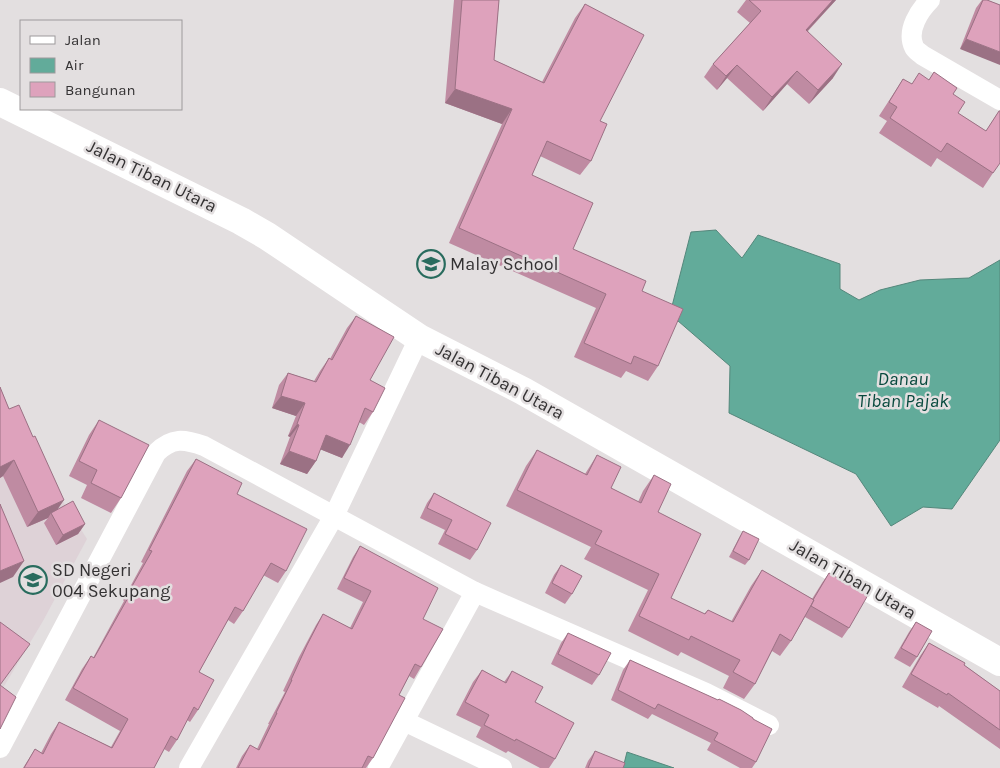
<svg xmlns="http://www.w3.org/2000/svg" width="1000" height="768" viewBox="0 0 1000 768" font-family="Karla,sans-serif">
<style>
.built{fill:#ded2d7}
.water{fill:#62ab9a;stroke:#54877b}
.lines{fill:none;stroke-linecap:round;stroke-linejoin:round}
.street{stroke:#fff;stroke-width:20}
.secondary{stroke:#fff;stroke-width:28}
.wall{fill:#bf8ba2}
.shaded-wall{fill:#9b7184}
.building{fill:#dea2bc;stroke:#9b7184}
.labels{text-anchor:middle;stroke-width:5;stroke-linejoin:round;paint-order:stroke}
.street-label{font-size:18px;fill:#343233;stroke:#e3dfe0}
.poi-label{font-size:18px;fill:#343233;stroke:#e3dfe0;text-anchor:start}
.water-label{font-size:19px;font-style:italic;fill:#084a3e;stroke:#e3dfe0}
</style>
<rect width="100%" height="100%" fill="#e3dfe0"/>
<path class="built" d="M0 402 87 539 43 621 0 693Z"/>
<g class="water">
<path d="M716 230 742 258 758 235 840 264V289L859 300 880 290 920 280 969 278 1000 260V440L952 509 923 507 891 526 856 474 729 413 730 366 670 314 691 232Z"/>
<path d="M627 752 674 768H623Z"/>
</g>
<g class="lines">
<g class="street">
<path d="M930 0C920 10 906 30 914 47 915 50 920 53 922 55L1000 100"/>
<path d="M475 592 706 693 769 725"/>
<path d="M404 721 502 768"/>
<path d="M0 748 156 453C172 437 184 439 204 446L475 592 378 768"/>
<path d="M189 768 334 516 419 338"/>
</g>
<path class="secondary" d="M0 102 241 221 267 236 419 338 523 391 1000 662"/>
</g>
<g class="wall">
<path d="M454 0H499L494 60 542 82 575 18 585 4 600 121 591 161 580 175 540 156 532 175 573 249 642 291 658 366 648 381 626 371 621 378 574 357 596 308 449 243 502 124 445 103Z"/>
<path d="M746 0H836L808 31 833 78 809 104 787 84 763 111 727 78 717 90 704 77 713 64 750 23 737 12Z"/>
<path d="M982 0H987L1000 5 960 49 976 8Z"/>
<path d="M934 72 953 94 958 113 986 131 999 111 993 173 983 188 937 158 931 167 879 133 887 121 879 116 903 79 911 84 929 80Z"/>
<path d="M356 316 370 380 373 412 364 425 359 422 342 458 320 449 316 461 307 474 280 464 290 437 288 436 296 416 272 408 279 385 288 373 314 381 320 371 329 358 330 359 347 328Z"/>
<path d="M0 387 9 409 57 510 85 524 78 534 56 545 44 523 48 518 27 527 3 476 0 478Z"/>
<path d="M99 420 121 498 111 513 81 498 87 485 69 476 89 435Z"/>
<path d="M537 450 585 474 597 455 611 488 638 502 643 491 654 475 658 512 671 598 704 614 708 610 731 622 751 586 762 570 812 599 822 583 829 573 849 628 842 638 805 617 791 641 780 656 772 651 755 684 744 699 723 688 729 676 681 652 678 656 628 631 648 590 584 559 591 547 506 506 526 466Z"/>
<path d="M196 459 237 494 286 571 278 583 263 575 243 611 234 624 228 620 199 672 198 710 190 722 187 720 177 740 169 752 164 749 154 768H23L35 749 41 753 51 734 59 722 111 747 120 731 65 700 82 669 91 656 93 658 124 601 123 600 143 563 141 562 187 471Z"/>
<path d="M434 493 477 550 470 560 438 544 445 530 420 518 427 503Z"/>
<path d="M743 531 749 560 745 565 729 557 740 536Z"/>
<path d="M360 546 423 619 421 667 414 679 409 676 399 695 373 758 366 768H236L242 756 250 745 257 749 269 724H268L285 692 283 691 299 657 316 625 323 614 350 628 363 602 337 589 353 557Z"/>
<path d="M561 565 572 594 565 604 545 593 554 575Z"/>
<path d="M916 622 917 657 910 667 894 658 909 632Z"/>
<path d="M568 633 599 675 592 685 551 664 561 643Z"/>
<path d="M929 643 964 665 1000 691V749L939 706 938 708 902 687 920 656Z"/>
<path d="M630 660 753 719 756 762 752 768H740L707 750 711 743 652 714 648 719 611 700 623 670Z"/>
<path d="M482 670 504 682 512 671 535 702 555 759 549 768H540L508 751 506 753 476 737 481 727 456 715 473 682Z"/>
<path d="M595 751 623 768H585L588 761Z"/>
</g>
<g class="shaded-wall">
<path d="M833 0H836L796 43 806 30Z"/>
<path d="M966 39 1000 52V65L960 49Z"/>
<path d="M842 64 833 78 809 104 818 90Z"/>
<path d="M737 65 727 78 717 90 726 76Z"/>
<path d="M797 71 787 84 763 111 772 97Z"/>
<path d="M455 89 512 109 502 124 445 103Z"/>
<path d="M281 396 305 403 296 416 272 408Z"/>
<path d="M297 424 299 425 290 437 288 436Z"/>
<path d="M326 435 350 445 342 458 317 448Z"/>
<path d="M289 451 316 461 307 474 280 464Z"/>
<path d="M14 460 3 476 0 478V467Z"/>
<path d="M64 500 53 516 51 513 48 518 27 527 38 512Z"/>
<path d="M85 524 78 534 56 545 63 535Z"/>
<path d="M24 561 13 577 0 583V571Z"/>
</g>
<g class="building">
<path d="M462 0H499L494 60 544 83 585 4 644 35 600 121 607 124 591 161 547 141 532 175 593 203 573 249 646 281 642 291 683 309 658 366 634 356 631 364 584 343 606 294 459 228 512 109 455 89Z"/>
<path d="M749 0H833L806 30 842 64 818 90 797 71 772 97 737 65 726 76 713 64 761 11Z"/>
<path d="M983 0H987L1000 5V52L966 39Z"/>
<path d="M934 72 957 88 953 94 965 102 958 113 986 131 999 111H1000V163L993 173 947 143 941 152 890 118 897 107 889 102 903 79 912 84 919 73 929 80Z"/>
<path d="M356 316 394 337 370 380 385 388 373 412 365 408 350 445 326 435 316 461 289 451 299 425 297 424 305 403 281 396 288 373 316 382 329 358 332 360Z"/>
<path d="M0 387 9 409 19 405 33 437 35 436 64 500 38 512 14 460 0 467Z"/>
<path d="M99 420 149 445 121 498 91 483 97 470 79 461Z"/>
<path d="M537 450 587 475 597 455 621 467 611 488 641 503 654 475 671 484 658 512 701 534 671 598 705 614 708 610 733 622 762 570 814 600 791 641 780 634 755 684 733 672 740 660 691 636 689 640 639 616 659 574 595 544 602 531 517 490Z"/>
<path d="M196 459 242 483 237 494 307 529 286 571 271 563 243 611 235 607 199 672 214 680 198 710 194 707 177 740 171 736 154 768H24L35 749 43 754 59 722 112 748 128 719 73 688 91 656 94 658 133 589 131 588 152 551 149 550Z"/>
<path d="M434 493 491 523 477 550 445 534 452 520 427 508Z"/>
<path d="M73 501 85 524 63 535 51 513Z"/>
<path d="M0 504 24 561 0 571Z"/>
<path d="M743 531 759 539 749 560 733 551Z"/>
<path d="M360 546 438 588 423 619 443 629 421 667 415 664 399 695 405 698 373 758 368 756 362 768H238L250 745 259 750 277 713H276L292 680H291L307 645 323 614 352 629 371 591 344 578Z"/>
<path d="M561 565 582 576 572 594 552 583Z"/>
<path d="M829 573 868 595 849 628 811 606 814 600H813Z"/>
<path d="M0 622 30 644 0 685 16 697 0 729Z"/>
<path d="M916 622 932 631 917 657 901 648Z"/>
<path d="M568 633 611 653 599 675 558 654Z"/>
<path d="M929 643 965 663 964 665 1000 691V730L948 693 947 695 911 674Z"/>
<path d="M630 660 718 700 719 699 741 710 753 718V719L772 729 756 762 714 740 718 733 658 704 655 709 618 690Z"/>
<path d="M482 670 506 683 512 671 543 687 535 702 574 723 555 759 516 739 515 741 484 725 489 715 465 702Z"/>
<path d="M595 751 625 763 623 768H588Z"/>
</g>
<defs>
<symbol id="school-ring" viewBox="-11 -11 22 22"><circle r="9.5" fill="#e3dfe0" stroke="#296c5e" stroke-width="1.5"/><path d="M0-5L7-2L0 1L-7-2ZM-4 1L0 2.5L4 1V4Q0 6-4 4Z" fill="#296c5e"/></symbol>
</defs>
<g fill-rule="evenodd">
<use href="#school-ring" x="415" y="248" width="32" height="32"/>
<use href="#school-ring" x="17" y="564" width="32" height="32"/>
</g>
<g class="labels">
<g class="street-label">
<text transform="translate(152 176) rotate(26)" y="6">Jalan Tiban Utara</text>
<text transform="translate(500 381) rotate(28)" y="6">Jalan Tiban Utara</text>
<text transform="translate(853 579) rotate(30)" y="6">Jalan Tiban Utara</text>
</g>
<g class="poi-label">
<text x="450" y="270">Malay School</text>
<text x="52" y="576">SD Negeri<tspan x="52" dy="21">004 Sekupang</tspan></text>
</g>
<g class="water-label">
<text x="903" y="385">Danau<tspan x="903" dy="22">Tiban Pajak</tspan></text>
</g>
</g>
<rect x="20" y="20" width="162" height="90" fill="#e3dfe0" stroke="#9d9a9b"/>
<rect x="30" y="36" width="25" height="8" fill="#ffffff" stroke="#9d9a9b"/>
<text x="65" y="45" font-size="15" fill="#343233">Jalan</text>
<rect x="30" y="58" width="25" height="15" fill="#62ab9a" stroke="#9d9a9b"/>
<text x="65" y="70" font-size="15" fill="#343233">Air</text>
<rect x="30" y="82" width="25" height="15" fill="#dea2bc" stroke="#9d9a9b"/>
<text x="65" y="95" font-size="15" fill="#343233">Bangunan</text>
</svg>
